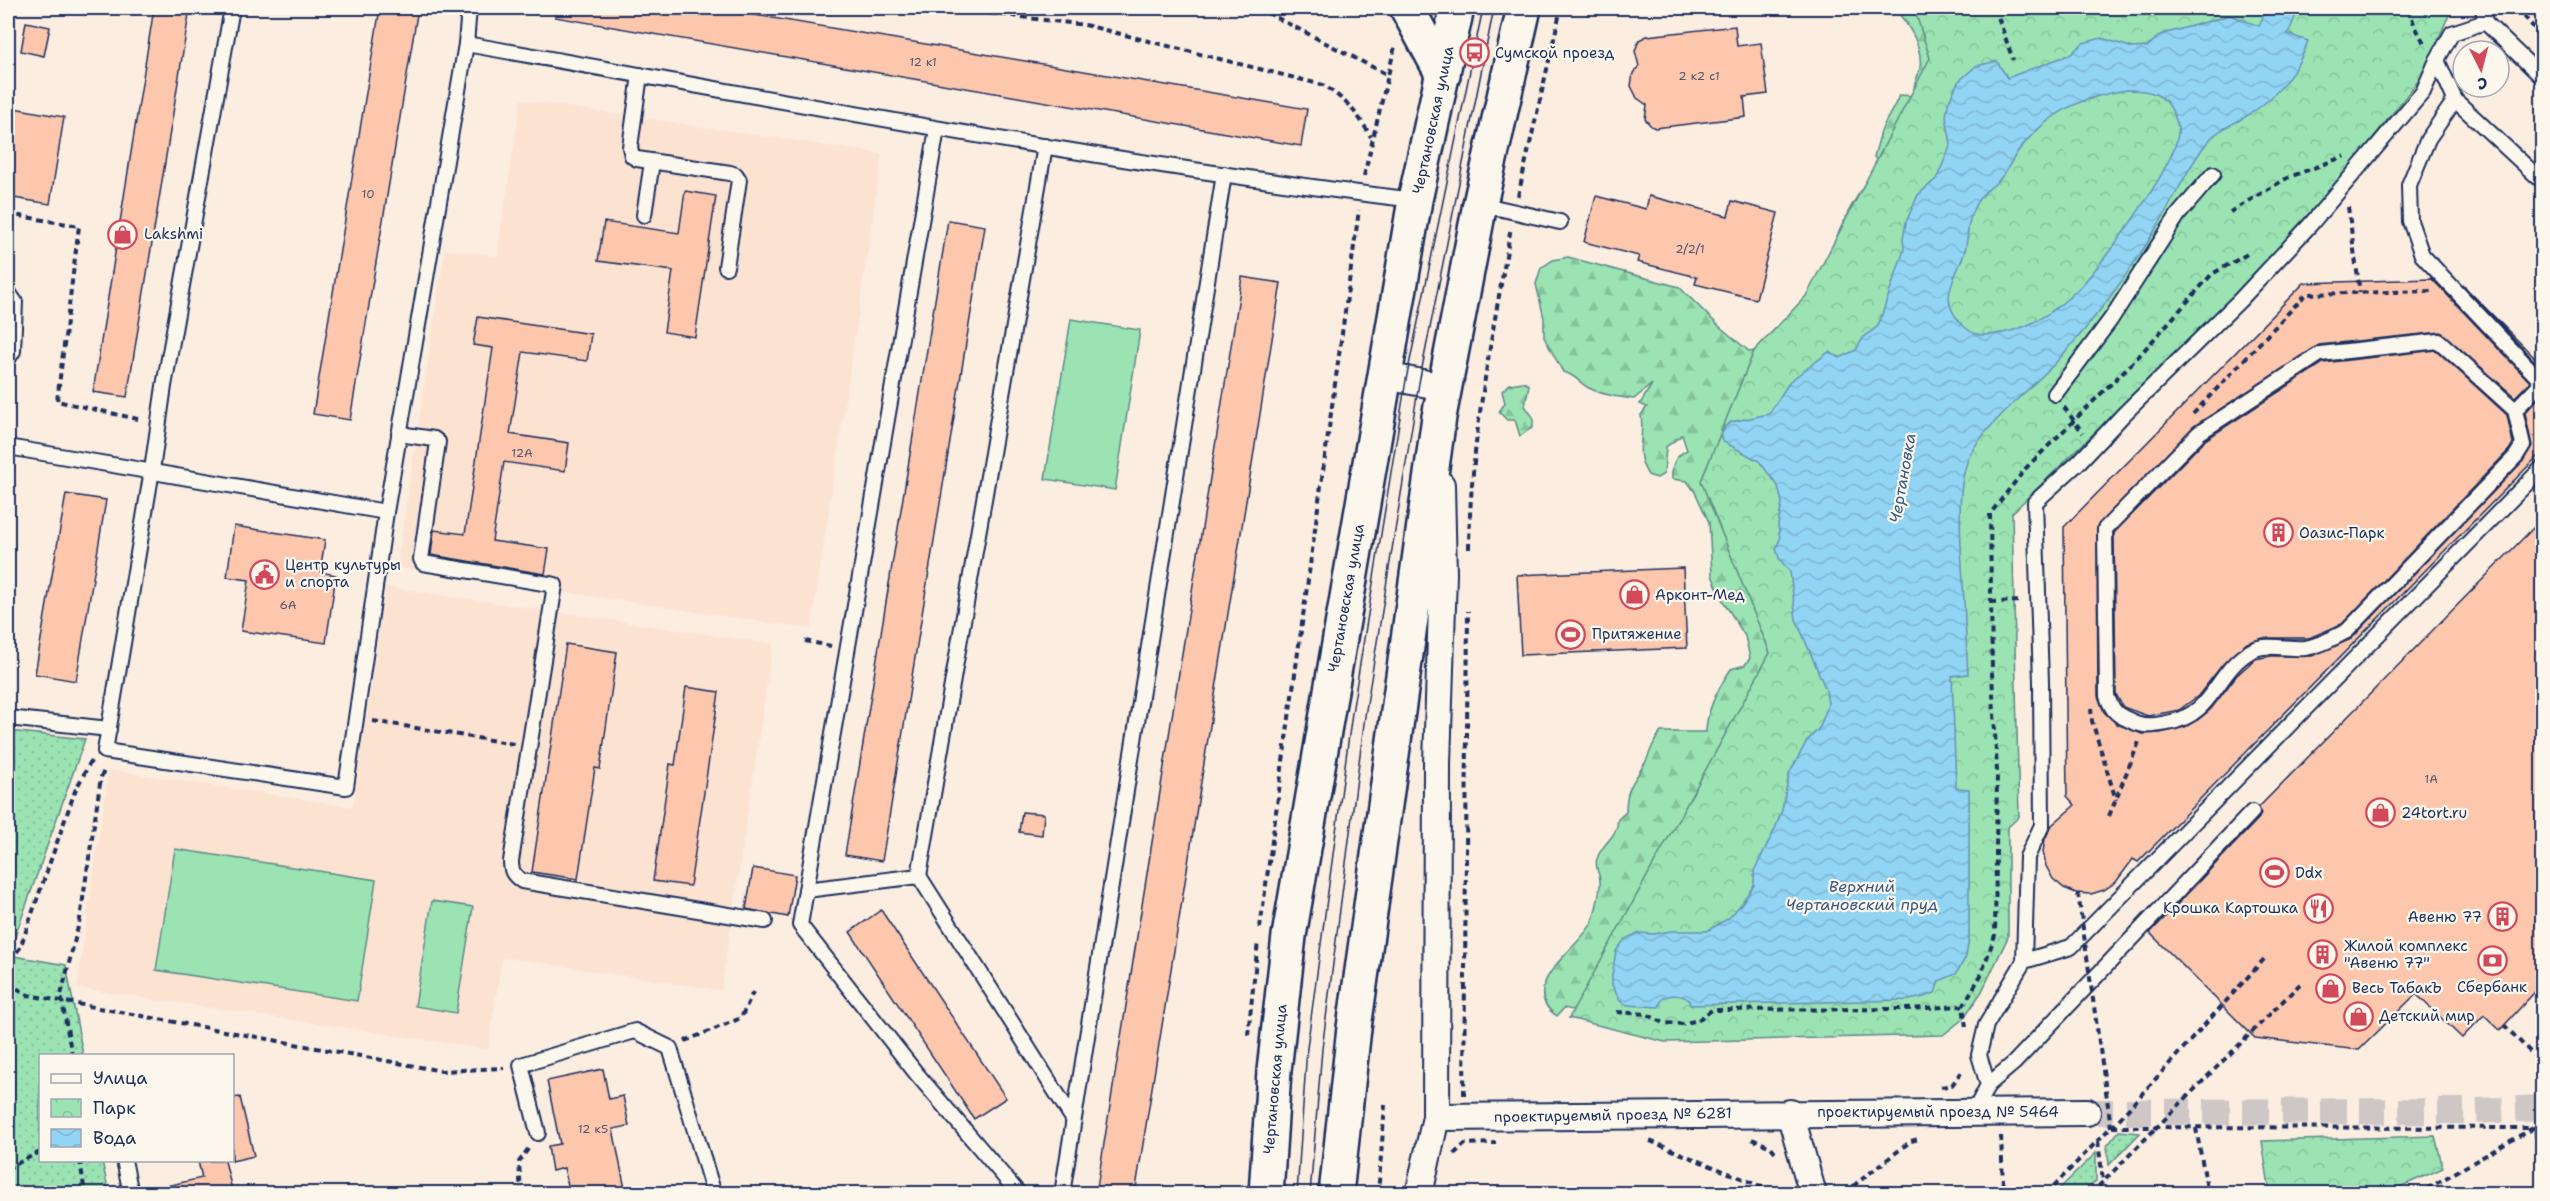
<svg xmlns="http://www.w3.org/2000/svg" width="2550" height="1201" viewBox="0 0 2550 1201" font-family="'Shantell Sans',sans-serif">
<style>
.built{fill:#fce2d1}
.grass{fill:url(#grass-dots);stroke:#5b8988;stroke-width:1.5}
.forest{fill:url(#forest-firs);stroke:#5b8988;stroke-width:1.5}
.park{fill:url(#park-crowns);stroke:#5b8988;stroke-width:1.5}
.garden{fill:#9be3b2;stroke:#5b8988;stroke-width:1.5}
.water{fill:url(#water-waves);stroke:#6292b7;stroke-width:1.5;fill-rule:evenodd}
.building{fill:#fdc7ae;stroke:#1b2f5e;stroke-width:1.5}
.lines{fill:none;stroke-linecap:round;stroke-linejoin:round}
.street-tunnel{stroke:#cec7c6;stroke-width:26;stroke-dasharray:26 13;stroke-linecap:butt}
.lane-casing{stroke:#1b2f5e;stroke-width:18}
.street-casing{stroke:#1b2f5e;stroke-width:30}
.secondary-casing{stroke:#1b2f5e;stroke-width:38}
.path{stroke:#1b2f5e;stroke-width:4;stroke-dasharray:6 4.5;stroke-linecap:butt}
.lane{stroke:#fbf7ec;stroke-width:14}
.street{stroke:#fbf7ec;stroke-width:26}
.secondary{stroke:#fbf7ec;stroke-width:33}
.tram{stroke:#1b2f5e;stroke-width:1.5}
.path-bridge{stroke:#1b2f5e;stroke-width:4;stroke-dasharray:6 4.5;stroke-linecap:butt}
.labels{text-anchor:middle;stroke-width:4.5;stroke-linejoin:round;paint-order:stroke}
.number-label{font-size:12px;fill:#545572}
.poi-label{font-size:15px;fill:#1b2f5e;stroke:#fbf7ec;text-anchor:start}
.street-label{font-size:15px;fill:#1b2f5e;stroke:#fbf7ec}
.water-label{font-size:16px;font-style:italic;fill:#395883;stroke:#fbf7ec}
</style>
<defs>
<pattern id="grass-dots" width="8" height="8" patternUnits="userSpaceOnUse" patternTransform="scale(1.5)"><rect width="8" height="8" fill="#9be3b2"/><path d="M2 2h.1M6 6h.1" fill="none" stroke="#85c39c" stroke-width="1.8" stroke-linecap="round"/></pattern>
<pattern id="forest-firs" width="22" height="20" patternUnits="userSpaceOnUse" patternTransform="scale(1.5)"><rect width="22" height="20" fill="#9be3b2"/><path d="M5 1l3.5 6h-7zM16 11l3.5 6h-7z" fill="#85c39c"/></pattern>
<pattern id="park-crowns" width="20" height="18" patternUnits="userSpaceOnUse" patternTransform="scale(1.5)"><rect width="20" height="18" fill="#9be3b2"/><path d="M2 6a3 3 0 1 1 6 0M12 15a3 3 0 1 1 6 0" fill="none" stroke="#85c39c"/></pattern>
<pattern id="water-waves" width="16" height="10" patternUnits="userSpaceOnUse" patternTransform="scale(1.5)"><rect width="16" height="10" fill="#92d4f3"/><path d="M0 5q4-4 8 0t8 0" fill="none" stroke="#7db6d3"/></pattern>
</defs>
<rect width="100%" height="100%" fill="#fbede0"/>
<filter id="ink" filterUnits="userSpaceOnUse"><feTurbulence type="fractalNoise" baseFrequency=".0167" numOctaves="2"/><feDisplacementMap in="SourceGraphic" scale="12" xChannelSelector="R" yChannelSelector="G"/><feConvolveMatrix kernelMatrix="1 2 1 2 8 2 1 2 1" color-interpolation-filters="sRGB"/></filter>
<g filter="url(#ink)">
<g class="built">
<path d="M2523 8H2542V29Z"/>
<path d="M521 100 882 154 811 629 397 567 445 249 497 256Z"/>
<path d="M386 587 773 644 721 990 502 957 488 1049 77 988 109 770 353 807Z"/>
</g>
<g class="grass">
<path d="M8 731 85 739 11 948 8 946Z"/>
<path d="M8 955 66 965 83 1055 40 1056V1160L102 1161 109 1193H8Z"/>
<path d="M2119 1131 2140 1133 2109 1165 2107 1146Z"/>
<path d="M2096 1153V1181L2083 1193H2055Z"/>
</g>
<g class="forest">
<path d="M1894 8H2225L1796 619 1576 1011 1564 1008 1557 1016C1513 986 1583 946 1592 922 1595 915 1601 888 1600 881 1600 873 1594 867 1597 859 1602 842 1617 839 1618 819L1626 812C1626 787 1633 783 1645 763 1651 752 1652 742 1661 732H1706C1706 710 1719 687 1731 669L1745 665 1750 658 1745 636 1723 601 1712 575 1709 522 1695 492 1687 481 1672 479C1671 465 1675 456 1687 450L1682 435 1666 447 1664 474 1657 478 1648 475C1633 451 1645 441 1641 415L1647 407 1640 404 1652 384 1634 399C1618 397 1602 395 1587 387 1579 382 1574 374 1563 372L1544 337V318L1536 284 1541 268 1553 260 1568 257 1679 287 1720 327 1750 352 1763 349 1803 311 1848 212 1865 183 1876 178 1881 164 1874 157C1877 147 1879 136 1883 127 1888 116 1895 107 1899 95L1916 96C1911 84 1918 79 1920 68 1923 45 1908 24 1894 8Z"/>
<path d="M1523 382 1529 385 1525 406 1533 417V427L1520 436 1515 420H1507L1499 412 1505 403 1502 391 1510 384Z"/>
</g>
<g class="park">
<path d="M1914 8H2452L2422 76 2351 166 2241 290 2012 513 2019 817 2008 827V937L1982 991 1963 1019 1943 1035 1665 1042 1569 1018 1770 653 1701 481 1754 351 1806 296 1930 58Z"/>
<path d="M2435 1136 2443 1168 2386 1193H2270L2262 1141Z"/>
</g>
<g class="garden">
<path d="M1071 319 1140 330 1115 490 1045 479Z"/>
<path d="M175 849 376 880 357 1001 156 970Z"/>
<path d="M432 901 473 907 456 1013 415 1006Z"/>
</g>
<path class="water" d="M2267 8H2299L2288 34 2308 41C2297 75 2270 104 2238 121 2225 128 2215 132 2206 144 2187 168 2176 196 2160 222 2131 271 2098 316 2060 358 2037 384 1977 430 1967 462 1958 490 1960 519 1961 547 1963 590 1966 632 1968 674L1952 676 1956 788 1969 789V937L1966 957 1956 974 1939 981 1935 993 1924 997 1909 1000 1690 1005 1689 1000C1682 994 1669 994 1662 999L1659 1007 1627 1005 1620 1001 1612 985V976L1616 951 1625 939 1638 933 1654 934 1671 931H1707L1729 918 1742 903 1754 885V871L1775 829 1782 810 1789 774 1807 741 1820 727 1828 705 1826 690 1796 619 1790 572 1779 558 1776 549 1780 539 1778 525 1782 503 1778 486 1759 461 1722 441 1721 436 1725 427 1731 422 1769 414 1790 381 1829 352 1840 358 1856 350 1863 338 1878 326 1904 250 1903 239 1906 222 1918 195 1937 178 1951 144 1946 117 1948 104 1958 82 1976 66 1997 61 2007 78 2071 54 2083 43 2102 38 2133 48 2147 47 2160 35 2230 15 2259 26ZM2127 90C2149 90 2166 93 2174 115 2176 120 2179 128 2178 133 2176 166 2100 268 2075 292 2060 306 2041 320 2023 327 2010 332 1996 335 1982 335 1966 334 1949 313 1949 297 1950 281 1959 269 1964 254 1969 240 1966 224 1973 210 1980 193 1988 191 1999 180 2007 172 2012 159 2019 150 2049 112 2081 97 2127 90Z"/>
<g class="building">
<path d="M154 8H190L127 397 93 392Z"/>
<path d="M380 8H418L350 420 313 414Z"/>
<path d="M556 8H714L1307 109 1301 146 555 17Z"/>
<path d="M26 22 50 27 44 56 21 51Z"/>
<path d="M1735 26 1737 46 1761 43 1768 94 1744 97 1746 117 1655 128 1651 126 1645 119 1647 105 1637 98 1631 86 1633 73 1639 66 1635 51 1639 40 1647 36Z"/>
<path d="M8 107 64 117 50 204 8 197Z"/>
<path d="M685 191 716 196 695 337 664 332 673 271 598 261 604 222 679 233Z"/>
<path d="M1596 196 1646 209 1649 196 1728 216 1732 201 1778 213 1756 299 1695 284 1697 277 1637 262 1639 256 1584 242Z"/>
<path d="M948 220 985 226 882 861 845 855Z"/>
<path d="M1242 277 1281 283 1135 1194H1096Z"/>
<path d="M2432 279 2530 382 2515 397 2441 332 2319 345 2194 426 2097 526 2098 696 2104 712 2117 724 2142 734 2160 733 2185 727 2199 719 2211 709 2236 676 2255 659 2271 656H2312L2351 639 2523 461 2532 446 2525 413 2542 394V452L2138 862 2133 859 2116 882 2104 890 2091 894 2076 893 2064 888 2053 879 2046 866 2043 852 2045 839 2052 825 2075 805 2067 796 2064 527 2304 283Z"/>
<path d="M2463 285 2542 365V369Z"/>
<path d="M478 317 591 334 587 361 523 352 510 434 569 443 565 471 504 462 492 541 549 549 545 574 431 555 434 530 465 534 493 348 473 345Z"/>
<path d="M2436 350 2507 415 2513 443 2509 450 2342 624 2309 638H2263L2247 643 2223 664 2198 696 2179 710 2148 716 2123 707 2116 694 2114 533 2205 440 2323 363Z"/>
<path d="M66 494 106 500 76 681 35 674Z"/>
<path d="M2542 519V984L2500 1030 2484 1015 2462 1038 2416 994 2359 1050 2255 1038 2150 933 2259 818 2261 814 2259 807Z"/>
<path d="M234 526 325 540 320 572 336 575 326 643 241 631 249 580 227 577Z"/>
<path d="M1683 568 1687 648 1521 655 1517 575Z"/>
<path d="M566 644 617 652 600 769 595 768 578 879 532 872Z"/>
<path d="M686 687 719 692 690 886 653 881 670 764 675 765Z"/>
<path d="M1022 812 1044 814 1042 835 1019 832Z"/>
<path d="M753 868 795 875 788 917 746 909Z"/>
<path d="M881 910 1006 1098 974 1119 850 932Z"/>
<path d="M603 1069 609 1099 623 1096 629 1126 613 1129 626 1194H570L564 1168 552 1171 548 1146 560 1144 547 1081Z"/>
<path d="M240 1097 254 1156 232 1161V1098Z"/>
<path d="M198 1161H225L233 1194H167L166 1186 202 1178Z"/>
</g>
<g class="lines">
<path class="street-tunnel" d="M2087 1112 2474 1111 2542 1108"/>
<defs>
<g id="lane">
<path d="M232 8 164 386 152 470 105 751 346 787 386 512 466 44 469 8"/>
<path d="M2483 8 2485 22 2542 77"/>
<path d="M2485 22 2452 33 2437 60 2455 100 2428 139 2409 185 2410 221 2422 255 2542 382 2515 410 2439 341 2320 354 2199 433 2105 529 2107 696C2113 714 2119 716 2136 723 2147 727 2155 725 2167 723 2214 716 2215 671 2251 651 2266 642 2289 650 2305 648 2320 646 2333 638 2347 631L2516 456 2523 445 2515 410"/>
<path d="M466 44C782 100 1097 162 1415 200"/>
<path d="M640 75 630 147 632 156 637 159 730 173 736 175 739 180 726 267"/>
<path d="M2455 100 2542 181"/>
<path d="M937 129 800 925 916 1073 1019 1194"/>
<path d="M1480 204 1560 222"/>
<path d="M644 215 652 162"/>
<path d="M8 292 15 302 13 351 8 359"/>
<path d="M2055 394 2111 319 2178 215 2213 174"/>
<path d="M399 434 434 439 438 442 421 559 423 563 555 585 511 861C511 871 513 875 522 881L765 921"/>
<path d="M8 447 386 512"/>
<path d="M8 718 109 729"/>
<path d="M919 876 1045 146"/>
<path d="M806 890 919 876 1073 1119"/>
<path d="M2024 961 2071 947 2542 468"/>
<path d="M1988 1085 2014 1063 2252 812"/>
<path d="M1974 1112 1988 1085 1979 1055 1986 1025 2024 961 2027 857 2042 825 2041 682 2035 502 2079 462 2124 414 2240 300 2310 225 2423 92 2437 60"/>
<path d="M538 1133 521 1065 635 1031 670 1048 714 1194"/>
<path d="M124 1160 131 1194"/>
<path d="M1062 1194 1224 174"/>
</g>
<g id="street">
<path d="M1384 376 1445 387"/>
<path d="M1790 1113 1813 1194"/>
<path d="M1436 1117 2087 1112"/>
<path d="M1419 1194 1436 1117 1437 763 1443 574 1441 485"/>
</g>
<g id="secondary">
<path d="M1407 8 1443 75"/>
<path d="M1266 1194 1274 1071 1289 936 1415 200 1457 8"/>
<path d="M1336 1194 1354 1028 1439 417 1480 204 1524 8"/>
</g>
</defs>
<use href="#lane" class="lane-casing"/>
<use href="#street" class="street-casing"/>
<use href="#secondary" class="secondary-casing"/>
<g class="path">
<path d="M949 8 1085 25 1323 85C1347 101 1357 112 1371 137"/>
<path d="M1258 8 1388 75"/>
<path d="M1995 8 2013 60"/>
<path d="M2409 8 2414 24 2425 45"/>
<path d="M2517 8 2542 37"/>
<path d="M988 11 1032 8"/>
<path d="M1364 176 1395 46"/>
<path d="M1518 196 1561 8"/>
<path d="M2348 207 2360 293"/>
<path d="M2230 212 2287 178 2345 156"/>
<path d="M8 214 79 226 57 401 142 420"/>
<path d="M2064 407 2083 433"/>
<path d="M2193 414 2306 294 2431 291"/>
<path d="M1469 549C1470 440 1493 334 1511 227"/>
<path d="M1991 602 2022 601"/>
<path d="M805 641 831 646"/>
<path d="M2091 708 2092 721 2116 800"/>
<path d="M373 721 514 744"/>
<path d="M2109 816 2139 742"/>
<path d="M1260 928 1359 210"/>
<path d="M8 956H13L20 948 75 791 92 759"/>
<path d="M8 983 28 995 442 1071 504 1068"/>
<path d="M1617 1012 1646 1014 1664 1023 1682 1024 1698 1020 1712 1010 1906 1009 1963 1006"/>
<path d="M2504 1025 2542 1064"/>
<path d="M1966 1027 1963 1006 1981 975 1995 935 1997 772 1992 673 1990 514 2026 468 2138 357 2212 274 2251 252"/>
<path d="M1248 1035 1258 941"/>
<path d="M685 1041 741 1018 753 992"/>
<path d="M72 1056 61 995 80 919 101 777 105 769"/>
<path d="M1941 1087 1952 1085 1964 1069"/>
<path d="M1464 1095 1468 611"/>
<path d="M2196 1128 2208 1194"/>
<path d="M2001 1136 2003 1186 2013 1194"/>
<path d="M1752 1139 1771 1147 1776 1153"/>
<path d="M1650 1141 1780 1194"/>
<path d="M2098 1141 2103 1181"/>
<path d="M1454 1154 1465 1144 1496 1143"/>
<path d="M80 1160 85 1194"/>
<path d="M8 1170 10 1167 40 1152"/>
<path d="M521 1194 519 1162 530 1146"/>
<path d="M1378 1194 1385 1105"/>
<path d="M1849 1194 1848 1190 1911 1141 1919 1139"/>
<path d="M2046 1194 2111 1127 2542 1128"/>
<path d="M2091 1194 2155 1129"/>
<path d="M2418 1194 2533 1128 2542 1153"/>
</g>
<use href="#lane" class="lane"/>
<use href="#street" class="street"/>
<use href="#secondary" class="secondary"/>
<g class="tram">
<path d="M1297 1194 1307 1048 1352 713 1406 380 1483 8"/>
<path d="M1310 1194 1322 1049 1365 716 1419 383 1494 8"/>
</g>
<g class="path-bridge">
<path d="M2078 893 2111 1127"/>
<path d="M2112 1127 2266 957"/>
<path d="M2155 1129 2300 984"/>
</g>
</g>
</g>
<defs>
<symbol id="bus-ring" viewBox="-11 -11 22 22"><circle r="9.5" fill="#fbf7ec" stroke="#d1495b" stroke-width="1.5"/><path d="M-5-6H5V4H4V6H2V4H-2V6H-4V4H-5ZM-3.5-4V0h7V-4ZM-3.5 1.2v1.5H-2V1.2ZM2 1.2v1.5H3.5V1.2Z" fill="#d1495b"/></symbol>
<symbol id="shop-ring" viewBox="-11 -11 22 22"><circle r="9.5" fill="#fbf7ec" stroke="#d1495b" stroke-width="1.5"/><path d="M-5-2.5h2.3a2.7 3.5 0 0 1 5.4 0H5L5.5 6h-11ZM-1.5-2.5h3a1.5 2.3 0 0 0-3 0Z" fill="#d1495b"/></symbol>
<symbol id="building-ring" viewBox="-11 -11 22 22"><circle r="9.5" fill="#fbf7ec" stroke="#d1495b" stroke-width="1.5"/><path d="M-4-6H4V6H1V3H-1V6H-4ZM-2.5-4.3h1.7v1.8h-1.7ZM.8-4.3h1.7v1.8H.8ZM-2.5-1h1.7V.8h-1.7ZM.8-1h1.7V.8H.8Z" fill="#d1495b"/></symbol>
<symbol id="civic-ring" viewBox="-11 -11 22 22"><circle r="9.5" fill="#fbf7ec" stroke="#d1495b" stroke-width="1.5"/><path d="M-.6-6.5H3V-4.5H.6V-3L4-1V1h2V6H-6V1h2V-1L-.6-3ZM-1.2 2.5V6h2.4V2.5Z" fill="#d1495b"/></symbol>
<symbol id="stadium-ring" viewBox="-11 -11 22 22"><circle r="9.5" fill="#fbf7ec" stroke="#d1495b" stroke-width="1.5"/><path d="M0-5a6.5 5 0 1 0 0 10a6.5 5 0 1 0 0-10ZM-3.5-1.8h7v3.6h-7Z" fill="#d1495b"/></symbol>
<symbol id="restaurant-ring" viewBox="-11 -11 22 22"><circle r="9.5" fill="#fbf7ec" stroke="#d1495b" stroke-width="1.5"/><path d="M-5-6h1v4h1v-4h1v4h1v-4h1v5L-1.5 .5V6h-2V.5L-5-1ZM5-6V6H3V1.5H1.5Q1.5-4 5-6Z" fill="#d1495b"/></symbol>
<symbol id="bank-ring" viewBox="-11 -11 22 22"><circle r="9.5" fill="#fbf7ec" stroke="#d1495b" stroke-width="1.5"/><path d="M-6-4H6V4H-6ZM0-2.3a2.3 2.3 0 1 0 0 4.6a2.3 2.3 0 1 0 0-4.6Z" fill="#d1495b"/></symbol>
</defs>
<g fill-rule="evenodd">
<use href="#bus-ring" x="1458" y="36" width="33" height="33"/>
<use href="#shop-ring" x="106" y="218" width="33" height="33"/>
<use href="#building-ring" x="2262" y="516" width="33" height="33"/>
<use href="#civic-ring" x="248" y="558" width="33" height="33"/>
<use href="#shop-ring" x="1618" y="578" width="33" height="33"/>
<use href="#stadium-ring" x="1554" y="618" width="33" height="33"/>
<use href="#shop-ring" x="2364" y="796" width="33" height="33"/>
<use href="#stadium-ring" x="2258" y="856" width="33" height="33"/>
<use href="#restaurant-ring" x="2302" y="892" width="33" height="33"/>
<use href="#building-ring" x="2486" y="900" width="33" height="33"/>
<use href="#building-ring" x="2306" y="938" width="33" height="33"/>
<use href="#bank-ring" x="2476" y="944" width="33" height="33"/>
<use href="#shop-ring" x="2314" y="972" width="33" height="33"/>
<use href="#shop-ring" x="2342" y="1000" width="33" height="33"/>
</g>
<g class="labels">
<g class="number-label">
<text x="923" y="66">12 к1</text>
<text x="1699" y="80">2 к2 с1</text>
<text x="368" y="198">10</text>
<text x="1690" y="253">2/2/1</text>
<text x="522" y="457">12А</text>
<text x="288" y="609">6А</text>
<text x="2431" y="783">1А</text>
<text x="593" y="1133">12 к5</text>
</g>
<g class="poi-label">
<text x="1495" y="58">Сумской проезд</text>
<text x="144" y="239">Lakshmi</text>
<text x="2299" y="538">Оазис-Парк</text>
<text x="285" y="570">Центр культуры<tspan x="285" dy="17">и спорта</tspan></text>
<text x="1655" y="600">Арконт-Мед</text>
<text x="1592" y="639">Притяжение</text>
<text x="2401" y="818">24tort.ru</text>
<text x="2295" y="878">Ddx</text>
<text x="2298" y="913" text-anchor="end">Крошка Картошка</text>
<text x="2482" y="922" text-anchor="end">Авеню 77</text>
<text x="2344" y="951">Жилой комплекс<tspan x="2344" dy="17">"Авеню 77"</tspan></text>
<text x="2492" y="992" text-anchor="middle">Сбербанк</text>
<text x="2352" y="993">Весь ТабакЪ</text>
<text x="2379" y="1021">Детский мир</text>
</g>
<g class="street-label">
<text transform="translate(1433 120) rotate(-78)" y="5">Чертановская улица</text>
<text transform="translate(1346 598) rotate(-80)" y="5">Чертановская улица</text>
<text transform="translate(1275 1079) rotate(-85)" y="5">Чертановская улица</text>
<text x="1938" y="1117">проектируемый проезд № 5464</text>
<text transform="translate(1613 1115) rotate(-1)" y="5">проектируемый проезд № 6281</text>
</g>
<g class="water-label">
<text transform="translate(1902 478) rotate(-80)" y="6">Чертановка</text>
<text x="1862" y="892">Верхний<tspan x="1862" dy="18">Чертановский пруд</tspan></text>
</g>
</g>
<rect width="2550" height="1201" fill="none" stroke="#fbf7ec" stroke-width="30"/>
<rect x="15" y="15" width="2520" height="1171" fill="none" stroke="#1b2f5e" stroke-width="2" filter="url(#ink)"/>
<rect x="39" y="1054" width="195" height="108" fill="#fbf7ec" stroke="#a1a7b3" stroke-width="1.5"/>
<rect x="51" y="1074" width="30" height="9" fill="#fbf7ec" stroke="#a1a7b3" stroke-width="1.5"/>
<text x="93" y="1084" font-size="18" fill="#1b2f5e">Улица</text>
<rect x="51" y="1099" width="30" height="18" fill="url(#park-crowns)" stroke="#a1a7b3" stroke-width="1.5"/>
<text x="93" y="1114" font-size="18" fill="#1b2f5e">Парк</text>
<rect x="51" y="1129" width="30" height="18" fill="url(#water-waves)" stroke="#a1a7b3" stroke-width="1.5"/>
<text x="93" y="1144" font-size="18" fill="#1b2f5e">Вода</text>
<g transform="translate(2481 69) rotate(174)"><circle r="28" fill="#fbf7ec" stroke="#a1a7b3" stroke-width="1.5"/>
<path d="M0-4.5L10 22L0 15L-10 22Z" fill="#d1495b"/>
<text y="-9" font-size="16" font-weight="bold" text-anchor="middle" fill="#1b2f5e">С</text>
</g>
</svg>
